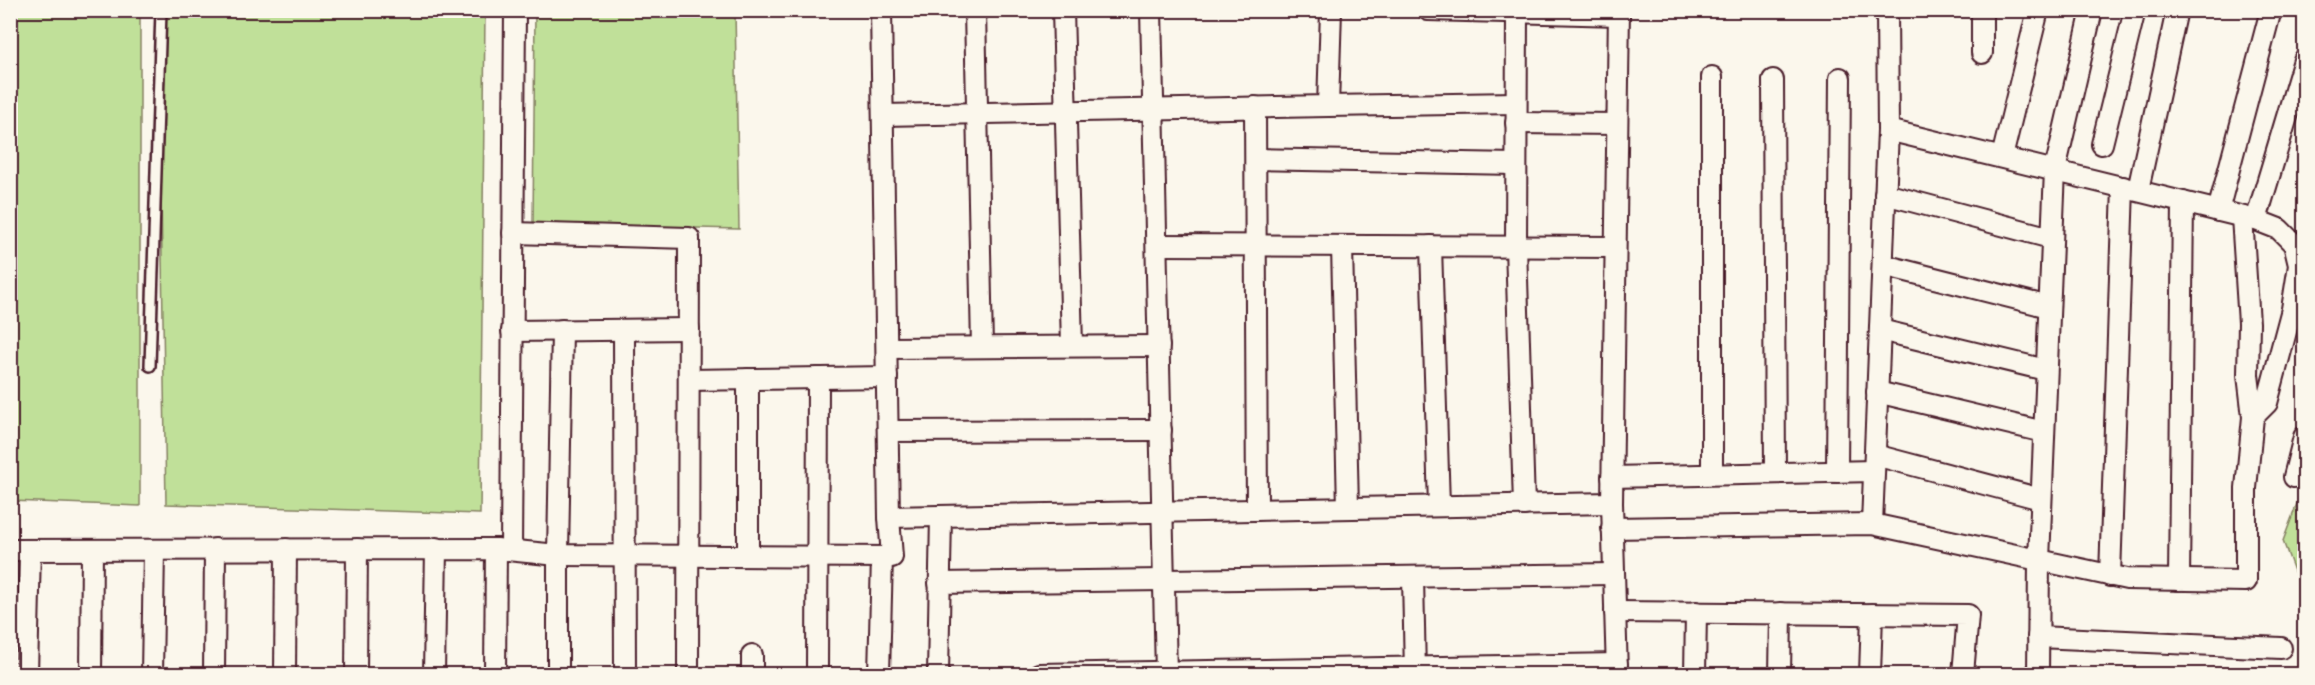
<svg xmlns="http://www.w3.org/2000/svg" width="2315" height="685" viewBox="0 0 2315 685" font-family="Delius,sans-serif">
<style>
.green{fill:#c0e099;stroke:#858062;stroke-width:1.5}
.lines{fill:none;stroke-linecap:round;stroke-linejoin:round}
.lane-casing{stroke:#4a1f2b;stroke-width:14}
.street-casing{stroke:#4a1f2b;stroke-width:24}
.lane{stroke:#fbf7ec;stroke-width:9}
.street{stroke:#fbf7ec;stroke-width:20}
</style>
<rect width="100%" height="100%" fill="#fbf7ec"/>
<filter id="ink" filterUnits="userSpaceOnUse"><feTurbulence type="fractalNoise" baseFrequency=".0167" numOctaves="2"/><feDisplacementMap in="SourceGraphic" scale="12" xChannelSelector="R" yChannelSelector="G"/><feConvolveMatrix kernelMatrix="1 2 1 2 8 2 1 2 1" color-interpolation-filters="sRGB"/></filter>
<g filter="url(#ink)">
<g class="green">
<path d="M11 10 140 11V506L11 501Z"/>
<path d="M158 11H485L480 514 166 504Z"/>
<path d="M535 11H735L739 229 533 224Z"/>
<path d="M2301 493 2304 494V598L2283 541Z"/>
</g>
<g class="lines">
<defs>
<path id="lane" d="M150 366 161 10"/>
<g id="street">
<path d="M975 10 982 347"/>
<path d="M1063 10 1072 346"/>
<path d="M1151 10 1166 674"/>
<path d="M1428 10 1619 15"/>
<path d="M1517 12 1516 246 1524 505"/>
<path d="M1982 53V10"/>
<path d="M1712 77V474"/>
<path d="M1773 80 1775 473"/>
<path d="M1328 106 1516 103"/>
<path d="M1255 107 1257 510"/>
<path d="M883 115 1328 106 1331 10"/>
<path d="M1516 123 1617 124"/>
<path d="M1888 130 2256 220 2279 229 2294 244 2299 265 2292 309 2267 403 2253 417"/>
<path d="M2102 144 2135 10"/>
<path d="M2002 157 2038 10"/>
<path d="M1256 159 1516 164"/>
<path d="M2138 190 2177 10"/>
<path d="M1885 194 2051 238"/>
<path d="M2218 211 2271 10"/>
<path d="M2256 220 2304 60"/>
<path d="M513 233 689 238 688 674"/>
<path d="M1157 245 1615 247"/>
<path d="M1342 246 1348 508"/>
<path d="M1431 246 1439 506"/>
<path d="M1883 265 2049 307"/>
<path d="M624 330 625 674"/>
<path d="M1880 330 2046 370"/>
<path d="M512 331 689 329"/>
<path d="M887 348 1159 346"/>
<path d="M689 380 887 377"/>
<path d="M1877 392 2044 432"/>
<path d="M888 431 1161 430"/>
<path d="M1875 455 2041 499"/>
<path d="M1837 472 1840 78"/>
<path d="M1612 477 1874 471"/>
<path d="M2294 477 2304 437"/>
<path d="M889 517 1612 503"/>
<path d="M1872 524 1888 130 1887 10"/>
<path d="M1612 528 1872 524 2127 579 2246 581V488L2253 417 2248 375 2249 323 2242 217"/>
<path d="M511 549 515 10"/>
<path d="M10 550 496 549 558 555 892 557 889 517 881 10"/>
<path d="M748 556V379"/>
<path d="M2110 576 2123 187"/>
<path d="M1413 577 1415 674"/>
<path d="M2179 580 2183 202"/>
<path d="M939 583 1614 574"/>
<path d="M1615 612 1968 615 1963 674"/>
<path d="M2038 637 2281 648"/>
<path d="M27 674 30 550"/>
<path d="M91 674 92 550"/>
<path d="M152 674 154 550"/>
<path d="M214 674 215 549"/>
<path d="M285 674 286 549"/>
<path d="M356 674 357 549"/>
<path d="M434 674 436 548"/>
<path d="M495 674 496 549"/>
<path d="M558 674V555L562 330"/>
<path d="M752 674V655"/>
<path d="M817 674 818 378"/>
<path d="M879 674 882 557"/>
<path d="M938 674 941 516"/>
<path d="M1039 674 1617 664"/>
<path d="M1617 674 1612 503 1619 10"/>
<path d="M1695 674 1696 612"/>
<path d="M1780 674 1781 613"/>
<path d="M1870 674 1872 614"/>
<path d="M2038 674 2039 560 2055 170 2092 10"/>
</g>
</defs>
<use href="#lane" class="lane-casing"/>
<use href="#street" class="street-casing"/>
<use href="#lane" class="lane"/>
<use href="#street" class="street"/>
</g>
</g>
<rect width="2315" height="685" fill="none" stroke="#fbf7ec" stroke-width="36"/>
<rect x="18" y="18" width="2279" height="649" fill="none" stroke="#4a1f2b" stroke-width="2" filter="url(#ink)"/>
</svg>
